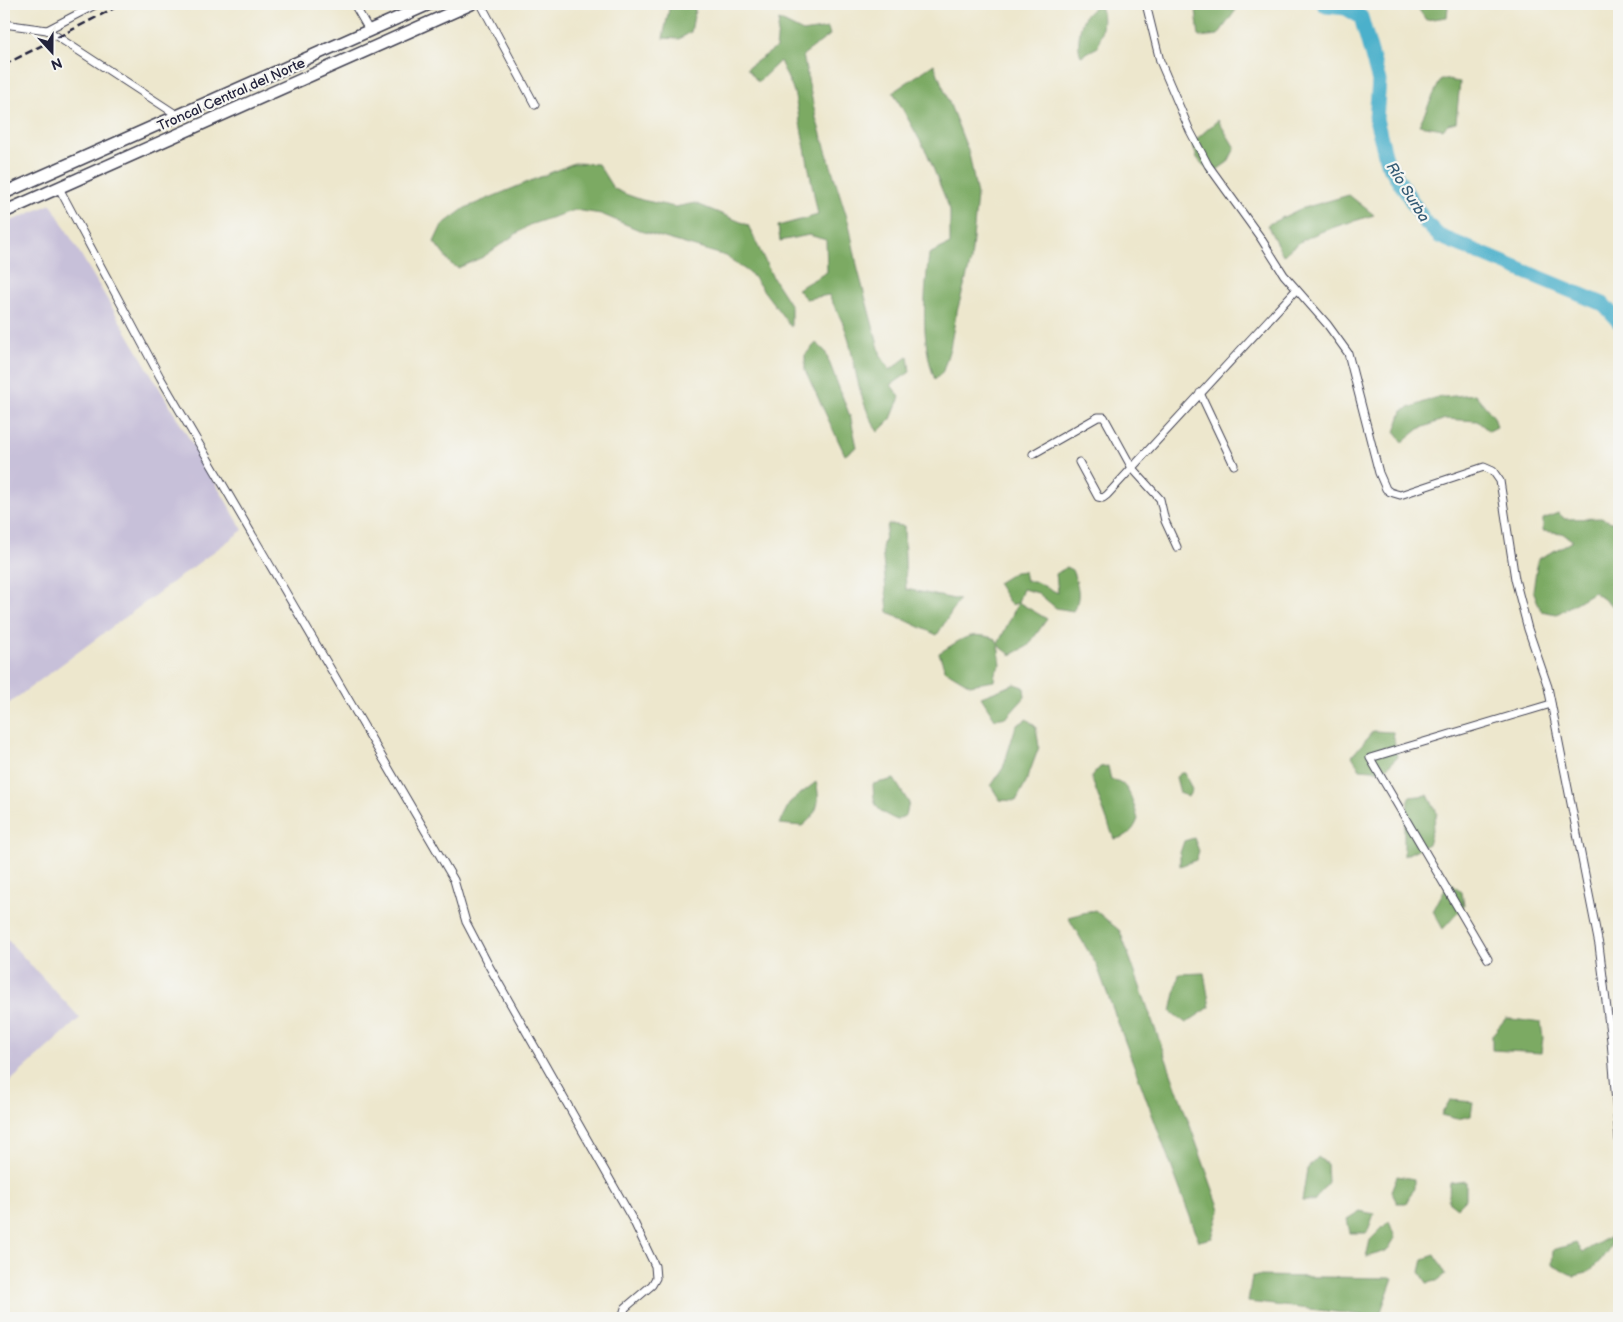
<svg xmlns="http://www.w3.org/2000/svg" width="1623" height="1322" viewBox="0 0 1623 1322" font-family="'Balsamiq Sans',sans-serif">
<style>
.industrial{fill:#c7c0d9}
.forest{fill:#7baa64;stroke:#4e6650}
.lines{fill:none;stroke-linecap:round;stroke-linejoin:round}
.river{stroke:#4cb0cb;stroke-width:15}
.minor-casing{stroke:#404051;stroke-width:9}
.trunk-casing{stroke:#404051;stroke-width:14}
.minor{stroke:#fff;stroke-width:7}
.trunk{stroke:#fff;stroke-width:11}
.rail{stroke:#22223b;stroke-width:2.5;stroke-dasharray:8 4;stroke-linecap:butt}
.labels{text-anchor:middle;stroke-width:4.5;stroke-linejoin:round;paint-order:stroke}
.street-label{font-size:14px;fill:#22223b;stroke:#f6f6f2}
.water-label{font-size:15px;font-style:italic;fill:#335b75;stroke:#f6f6f2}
</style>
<rect width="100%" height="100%" fill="#f6f6f2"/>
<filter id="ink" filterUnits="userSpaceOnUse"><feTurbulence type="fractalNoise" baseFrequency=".02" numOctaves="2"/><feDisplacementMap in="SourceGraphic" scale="10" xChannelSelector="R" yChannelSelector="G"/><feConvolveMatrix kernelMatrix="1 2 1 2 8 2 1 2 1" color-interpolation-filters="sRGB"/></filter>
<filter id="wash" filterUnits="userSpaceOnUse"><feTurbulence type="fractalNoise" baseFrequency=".0096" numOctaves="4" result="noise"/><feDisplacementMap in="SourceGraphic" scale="20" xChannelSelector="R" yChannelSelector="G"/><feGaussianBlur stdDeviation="1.12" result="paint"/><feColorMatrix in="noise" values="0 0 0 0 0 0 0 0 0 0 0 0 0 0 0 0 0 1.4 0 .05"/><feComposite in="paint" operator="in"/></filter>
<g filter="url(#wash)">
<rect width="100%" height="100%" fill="#ede7cd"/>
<g class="industrial">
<path d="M51 204 243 530 4 707V224Z"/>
<path d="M4 936 80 1018 4 1087Z"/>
</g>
<g class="forest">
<path d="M670 4 696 5 691 32 679 39 663 38Z"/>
<path d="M1098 4C1107 15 1101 34 1098 47L1081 56C1076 47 1080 24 1085 16 1088 12 1094 8 1098 4Z"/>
<path d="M1208 4 1236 10 1218 35 1199 37 1196 10Z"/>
<path d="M1415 4H1445L1448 7 1447 17 1426 20Z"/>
<path d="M779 20 803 32 828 28 830 35 803 55 816 118 849 224 858 270 881 356 890 370 908 356 910 372 891 385 900 397 891 419 878 432C859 402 856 370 848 337 844 323 835 308 829 295L806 299 797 289 827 272 826 240 809 235 780 241 778 226 818 215 794 92 780 61 758 82 747 68 776 48Z"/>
<path d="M934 64 969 153 977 195 971 261 956 315 950 348 943 371 935 380C920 338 924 298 929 254L950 244V210L927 153 893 92Z"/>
<path d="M1441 79 1460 82 1456 122 1448 124 1443 129 1419 125Z"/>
<path d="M1218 120 1235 148 1228 162 1211 174 1197 158 1192 143Z"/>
<path d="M574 163 598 164 613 188 625 194 642 200 675 207 695 203 748 225 773 278 791 306V327L751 274 726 256 644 232 601 214 575 210 529 225 483 257 458 268 451 264 434 242 442 225 465 208Z"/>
<path d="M1349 195 1374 215C1343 225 1305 232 1283 256L1267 225 1300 209Z"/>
<path d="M816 343 825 351 851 419 857 447 845 455 805 370V355Z"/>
<path d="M1475 394 1494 417 1497 427 1489 431 1477 421 1445 419 1419 429 1403 442 1395 432 1402 411 1434 398Z"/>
<path d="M1558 513 1565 519 1601 518 1619 525 1617 609 1594 592 1557 614 1541 611 1533 590 1538 559 1573 541 1562 533 1543 531V519Z"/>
<path d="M888 524 904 526 906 589 959 600 937 635 888 612 882 548Z"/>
<path d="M1066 567 1072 570C1078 585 1082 597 1073 611L1056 608 1038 593 1023 589 1018 602 1047 619 1028 646 1011 655 998 645 1001 664 995 673 994 681 970 685 945 670 939 653C963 639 969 630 996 639L998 644 1018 603 1011 605 997 583 1015 572 1024 571 1026 581H1034L1058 593 1056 574Z"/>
<path d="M1015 684 1024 687 1025 697 1007 717 995 719 981 697Z"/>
<path d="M1027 719 1036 727 1039 747 1026 782 1016 801 1000 800 991 786 1003 768 1016 726Z"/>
<path d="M1373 731 1393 732 1397 757 1384 771 1360 769 1352 756Z"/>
<path d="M1108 766 1111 780C1129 779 1134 806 1138 819 1134 830 1127 838 1114 839L1091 777 1100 767Z"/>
<path d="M1181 773H1185L1192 790 1188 797 1180 793 1176 777Z"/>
<path d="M894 779 909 803 906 815 897 820C875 810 874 807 873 784Z"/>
<path d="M816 782C821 801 818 814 802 826L779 824 790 802Z"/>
<path d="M1428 795 1437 813 1428 844 1404 856V828L1409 797Z"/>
<path d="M1194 838 1199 851 1196 860 1180 866V853L1184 841Z"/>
<path d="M1449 881 1462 892 1464 906 1443 929 1433 911Z"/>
<path d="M1095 910 1120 931 1220 1209 1212 1238 1199 1241 1097 966 1068 917Z"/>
<path d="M1204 973 1210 1007 1186 1023 1171 1012 1179 974Z"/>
<path d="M1506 1018 1541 1023 1543 1038 1541 1053 1492 1050V1035Z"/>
<path d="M1450 1100 1473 1102 1471 1116 1457 1119 1441 1115Z"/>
<path d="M1318 1157 1327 1164 1328 1182 1314 1201H1302L1307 1169Z"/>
<path d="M1397 1176 1414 1179V1188L1406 1203H1397L1391 1191Z"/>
<path d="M1466 1181V1199L1457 1208 1448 1201 1450 1183Z"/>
<path d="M1360 1211 1374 1214 1367 1233H1350L1347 1219Z"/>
<path d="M1389 1221 1395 1238 1387 1251 1366 1257 1370 1240Z"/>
<path d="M1611 1236 1610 1247 1600 1261 1587 1273 1574 1276 1552 1265 1553 1250 1576 1243 1583 1252Z"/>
<path d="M1435 1255 1446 1274 1437 1281 1427 1283 1420 1272 1423 1259Z"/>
<path d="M1252 1276 1393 1278 1379 1317 1248 1302Z"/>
</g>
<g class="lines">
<path class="river" d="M1324 4 1326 6 1346 8 1361 17 1379 81 1376 119 1387 162 1425 222 1439 236 1603 304 1619 322"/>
</g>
</g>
<g filter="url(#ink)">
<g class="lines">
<defs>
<g id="minor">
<path d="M354 4 369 30"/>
<path d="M481 4 535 105"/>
<path d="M1146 4 1160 61 1190 131 1208 165 1260 237 1284 275 1327 324 1348 353 1379 473 1386 489 1390 492 1400 495 1484 467 1493 471 1500 481 1515 579 1528 629 1548 687 1599 945 1611 1041 1619 1140"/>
<path d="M4 24 47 30 177 115"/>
<path d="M47 30 97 4"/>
<path d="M59 188 160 377 454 880 466 922 489 966 634 1222 655 1266 656 1278 652 1285 625 1308 622 1318"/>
<path d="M1200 393 1234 465"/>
<path d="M1033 454 1098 417H1104L1132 468 1160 499 1165 521 1177 547"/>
<path d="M1079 462 1098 497 1103 498 1107 495 1296 290"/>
<path d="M1488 959 1370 758 1551 704"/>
</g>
<g id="trunk">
<path d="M4 193 429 4"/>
<path d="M4 212 471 4"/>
</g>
</defs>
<use href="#minor" class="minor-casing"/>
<use href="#trunk" class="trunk-casing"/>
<use href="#minor" class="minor"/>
<use href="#trunk" class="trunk"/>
<path class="rail" d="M4 65 122 4"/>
</g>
</g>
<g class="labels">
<g class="street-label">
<text transform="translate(231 94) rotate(-24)" y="5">Troncal Central del Norte</text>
</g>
<g class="water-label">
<text transform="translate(1408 192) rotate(58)" y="5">Río Surba</text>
</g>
</g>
<rect width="1623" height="1322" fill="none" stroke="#f6f6f2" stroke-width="20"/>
<g transform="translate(52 52) rotate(159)" stroke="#f6f6f2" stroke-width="4" paint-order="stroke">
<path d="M0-4L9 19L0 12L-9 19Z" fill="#22223b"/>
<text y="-8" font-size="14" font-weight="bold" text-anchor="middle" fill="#22223b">N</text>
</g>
</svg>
